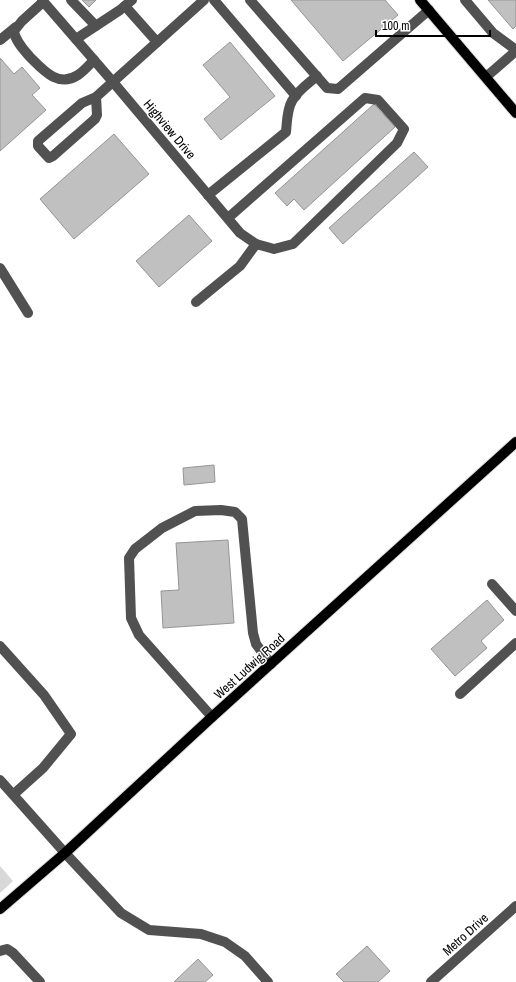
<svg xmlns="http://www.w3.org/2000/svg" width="516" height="982" viewBox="0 0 516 982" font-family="'Archivo Narrow',sans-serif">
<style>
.green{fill:#d8d8d8}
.building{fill:#c0c0c0;stroke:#959595}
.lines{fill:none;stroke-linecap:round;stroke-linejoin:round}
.major-casing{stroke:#dbdbdb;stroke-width:12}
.minor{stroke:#515151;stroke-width:10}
.major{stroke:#000;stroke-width:10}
.labels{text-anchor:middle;stroke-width:3;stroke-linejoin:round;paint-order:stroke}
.street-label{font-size:13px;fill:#000;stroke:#fff}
</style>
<rect width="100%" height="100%" fill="#fff"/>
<path class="green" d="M0 866 13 881 0 893Z"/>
<g class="building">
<path d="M82 0H96L89 7Z"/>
<path d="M291 0H385L398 15 343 61Z"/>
<path d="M488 0H516V26L513 29Z"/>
<path d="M230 42 275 96 221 140 204 119 230 97 203 65Z"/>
<path d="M0 58 14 74 22 67 40 88 32 95 46 110 0 151Z"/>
<path d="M374 104 395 127 304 210 294 199 287 206 275 193Z"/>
<path d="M114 134 149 174 74 239 40 199Z"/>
<path d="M414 152 428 167 343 244 329 228Z"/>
<path d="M189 215 212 241 159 287 136 261Z"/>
<path d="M214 465 215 482 184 485 183 468Z"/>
<path d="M228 540 234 623 163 628 161 591 179 590 176 543Z"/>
<path d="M487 600 504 620 481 641 487 648 455 676 431 649Z"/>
<path d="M367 946 390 971 378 982H344L336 974Z"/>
<path d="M198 959 213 975 205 982H174Z"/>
</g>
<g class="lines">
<defs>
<g id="major">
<path d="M420 0 516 113"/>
<path d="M0 909 65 853 212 717 516 442"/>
</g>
</defs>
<use href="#major" class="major-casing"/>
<g class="minor">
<path d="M42 0 113 82 240 233 256 244 267 247 274 249 293 244 397 143 404 129 378 100 365 98 228 218"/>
<path d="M71 0 96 26"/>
<path d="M214 0 296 96"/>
<path d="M250 0 327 88 338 89 429 10"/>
<path d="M465 0 493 33 516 50"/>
<path d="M43 2 22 21 14 31C15 41 24 50 30 57 43 70 58 88 78 75 84 71 89 65 94 60"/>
<path d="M125 6 157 42"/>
<path d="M76 39 120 10 132 0"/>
<path d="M0 40 16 27"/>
<path d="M486 77 516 51"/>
<path d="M96 97 82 103 38 141V146L49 158 53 156 95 119 97 115 96 97 204 0"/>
<path d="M208 195 286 132C287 122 287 109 292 101 297 91 309 83 317 76"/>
<path d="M0 268 28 313"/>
<path d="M196 302 240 266 256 244"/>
<path d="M492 584 516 611"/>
<path d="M0 646 44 695 71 734 43 768 14 794"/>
<path d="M460 694 516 643"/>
<path d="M212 717 139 635 131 618 129 558 135 549 162 528 195 511 221 510 235 512 242 519 253 633 256 644 271 664"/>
<path d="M0 780 65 853 121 913 149 930 201 934 225 942 245 956 268 982"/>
<path d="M0 951 7 949 13 953 40 982"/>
<path d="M431 982 516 906"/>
</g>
<use href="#major" class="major"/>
</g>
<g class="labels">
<g class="street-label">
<text transform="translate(170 129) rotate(50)" y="5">Highview Drive</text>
<text transform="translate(249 666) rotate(-42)" y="5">West Ludwig Road</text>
<text transform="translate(465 934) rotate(-42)" y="5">Metro Drive</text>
</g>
</g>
<path d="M376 30v6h114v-6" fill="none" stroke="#000000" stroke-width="2"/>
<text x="382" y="30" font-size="12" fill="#000000" stroke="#ffffff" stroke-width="3" paint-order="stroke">100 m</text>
</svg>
